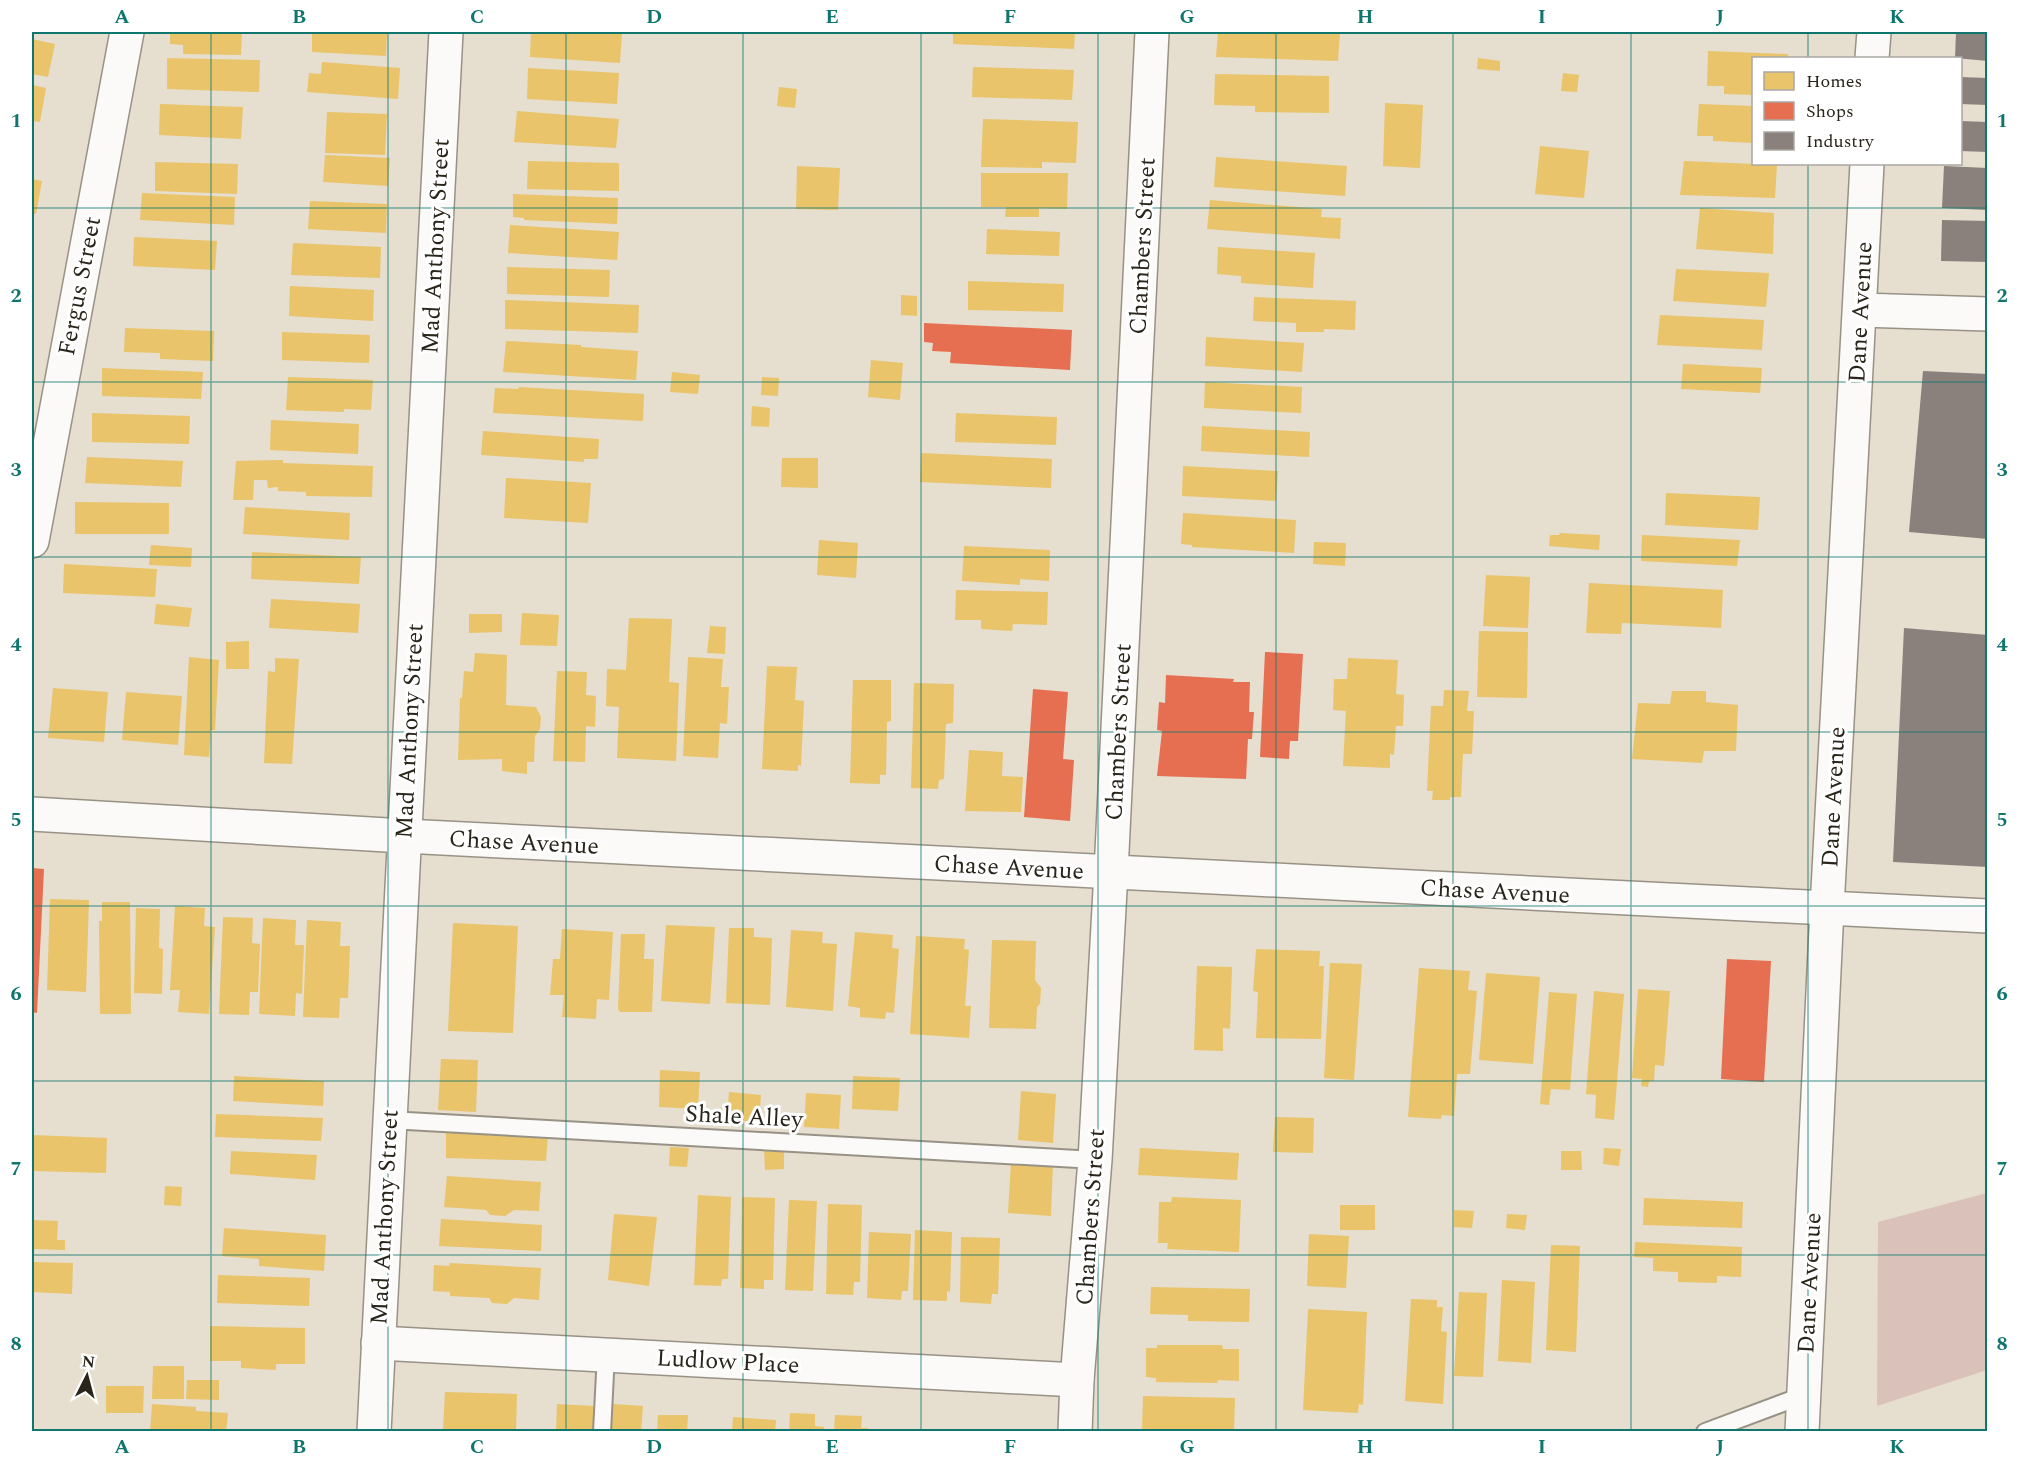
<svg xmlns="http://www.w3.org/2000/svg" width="2019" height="1463" viewBox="0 0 2019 1463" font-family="Spectral,serif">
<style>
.green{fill:#dac2ba}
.homes{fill:#e9c46a}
.shops{fill:#e76f51}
.industry{fill:#8a817c}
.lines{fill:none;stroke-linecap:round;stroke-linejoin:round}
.lane-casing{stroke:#989286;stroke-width:20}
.street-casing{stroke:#989286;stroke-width:36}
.secondary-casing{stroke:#989286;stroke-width:36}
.lane{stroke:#fbfaf8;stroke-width:16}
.street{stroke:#fbfaf8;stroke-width:33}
.secondary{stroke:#fbfaf8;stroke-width:33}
.grid{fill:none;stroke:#0f766e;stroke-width:1.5;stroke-opacity:0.55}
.labels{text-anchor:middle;stroke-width:6;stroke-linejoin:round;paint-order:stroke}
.street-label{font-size:24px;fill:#2a251a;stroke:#fff}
.neatline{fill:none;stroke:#0f766e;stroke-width:2}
.grid-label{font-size:20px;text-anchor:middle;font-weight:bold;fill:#0f766e}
</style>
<rect width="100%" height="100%" fill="#e6dece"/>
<path class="green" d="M1987 1193V1370L1877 1406 1878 1222Z"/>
<g class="homes">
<path d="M170 32H242L241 55 183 54V45L170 44Z"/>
<path d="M312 32H387L386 56 312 52Z"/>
<path d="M531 32 622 33 620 63 530 57Z"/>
<path d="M953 32H1075L1074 49 953 44Z"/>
<path d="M1218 32 1340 33 1338 61 1216 57Z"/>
<path d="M32 39 55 44 48 77 32 74Z"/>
<path d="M1708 51 1788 54V58H1754V95L1724 94V86H1707Z"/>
<path d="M167 58 260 60 259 92 167 89Z"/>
<path d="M1478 58 1500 61V71L1477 69Z"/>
<path d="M322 62 400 68 398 99 307 92 309 73 321 74Z"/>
<path d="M973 67 1074 70 1072 100 972 97Z"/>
<path d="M528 68 619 73 617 104 527 99Z"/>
<path d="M1563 73 1579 75 1577 92 1561 91Z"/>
<path d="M1215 74 1329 76V113L1255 112V106L1214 105Z"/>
<path d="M32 85 46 88 40 122 32 121Z"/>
<path d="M779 87 797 89 795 108 777 106Z"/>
<path d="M1385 103 1423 105 1420 168 1383 166Z"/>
<path d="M160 104 243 107 241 139 159 135Z"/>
<path d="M1699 104 1754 106V143L1713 141V136H1697Z"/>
<path d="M517 111 619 119 616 148 514 142Z"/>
<path d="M327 112 387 114 385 155 325 153Z"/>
<path d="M983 119 1078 122 1076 163 1042 162V168L981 167Z"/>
<path d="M1540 146 1589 151 1584 198 1535 194Z"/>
<path d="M325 155 390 158 388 186 323 182Z"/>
<path d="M1216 157 1347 166 1345 196 1214 187Z"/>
<path d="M528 161 619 163V191L527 189Z"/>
<path d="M1684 161 1777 165 1775 198 1680 195Z"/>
<path d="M155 162 238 164 237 194 155 191Z"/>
<path d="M797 166 840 168 838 210 796 209Z"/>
<path d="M981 173H1068L1067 209 1039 208V217H1005L1006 207H981Z"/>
<path d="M32 179 42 181 36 214 32 213Z"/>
<path d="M142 193 235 197 234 225 140 220Z"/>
<path d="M513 194 618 198 617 224 524 220V218L513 217Z"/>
<path d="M1210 200 1322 209 1321 217 1341 218 1340 239 1207 229Z"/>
<path d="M310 201 387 204 386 233 308 229Z"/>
<path d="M1700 208 1774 213 1773 254 1696 249Z"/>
<path d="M510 225 619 232 617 260 508 253Z"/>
<path d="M987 229 1060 232 1059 256 986 254Z"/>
<path d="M134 237 217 241 215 270 133 266Z"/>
<path d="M293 243 381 247 380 278 291 275Z"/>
<path d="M1218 247 1315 253 1313 288 1241 283V276L1217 274Z"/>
<path d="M507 267 610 270 609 297 507 294Z"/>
<path d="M1676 269 1769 273 1766 307 1673 301Z"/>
<path d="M968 281 1064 284 1063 312 968 310Z"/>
<path d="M290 286 374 290 373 321 289 316Z"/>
<path d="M901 295 917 296V316L901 315Z"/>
<path d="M1254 297 1356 301 1355 330 1324 329V332H1296V323L1253 321Z"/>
<path d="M505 300 639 305 638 333 505 329Z"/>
<path d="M1660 315 1764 320 1762 350 1657 345Z"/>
<path d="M125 328 214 331 213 361 160 359V353L124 352Z"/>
<path d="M282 332 370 335 369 363 282 360Z"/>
<path d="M1206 337 1304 343 1302 372 1205 366Z"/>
<path d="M506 341 581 345V347L638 351 636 380 503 372Z"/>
<path d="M871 360 903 363 900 400 868 397Z"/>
<path d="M1683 364 1762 368 1760 393 1681 389Z"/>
<path d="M102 368 203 372 201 399 102 396Z"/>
<path d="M672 372 700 375 698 394 670 392Z"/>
<path d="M288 377 373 380 371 410 344 409V412L286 410Z"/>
<path d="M762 377 779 378 778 396 761 395Z"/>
<path d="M1205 382 1302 387 1301 413 1204 408Z"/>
<path d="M518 387 644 394 643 421 493 413 495 388 519 389Z"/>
<path d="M752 406 770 408 769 427 751 426Z"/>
<path d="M92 413 190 416 189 444 92 442Z"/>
<path d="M956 413 1057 417 1056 445 955 442Z"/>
<path d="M271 420 359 424 358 454 270 450Z"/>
<path d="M1202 426 1310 432 1309 457 1201 451Z"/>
<path d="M483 431 599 439 598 459H584V462L481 455Z"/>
<path d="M921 453 1052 459 1051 488 920 482Z"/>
<path d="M87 457 183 461 181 487 85 483Z"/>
<path d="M782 458H818V488L781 487Z"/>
<path d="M283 460V463L373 466 372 497 306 496V492L278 491V487L268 488 267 480H254L253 500H233L236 461Z"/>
<path d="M1183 466 1278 471 1276 501 1182 496Z"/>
<path d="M506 478 591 483 588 523 504 518Z"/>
<path d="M1666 493 1760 497 1758 530 1665 525Z"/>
<path d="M75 502 169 503V534H75Z"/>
<path d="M245 507 350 513 349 540 243 534Z"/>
<path d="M1183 513 1296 520 1294 553 1192 547V545L1181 544Z"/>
<path d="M1560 533 1600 535 1599 550 1549 546 1550 535H1559Z"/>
<path d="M1642 535 1740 540 1737 566 1641 561Z"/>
<path d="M819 540 858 543 856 578 817 575Z"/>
<path d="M1314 542 1346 543 1345 566 1313 564Z"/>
<path d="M151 545 192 548 191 567 149 565Z"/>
<path d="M964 546 1050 550 1049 581 1020 579V585L962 581Z"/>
<path d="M252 552 361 557 359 584 251 579Z"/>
<path d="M64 564 157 569 155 597 63 593Z"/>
<path d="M1486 575 1530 577 1528 628 1483 626Z"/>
<path d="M1589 583 1723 590 1721 628 1622 623 1621 634 1586 633Z"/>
<path d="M956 590 1048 592 1047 625 1013 624 1012 631 981 629V620H955Z"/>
<path d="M271 599 360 604 358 633 269 628Z"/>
<path d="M156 604 192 608 189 627 154 624Z"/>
<path d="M522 613 559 615 557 646 520 645Z"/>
<path d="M469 614H502V632L469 633Z"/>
<path d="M629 618 672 619 669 682 679 683 676 761 617 758 619 707 606 706 607 669 626 670Z"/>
<path d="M710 626 726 627 725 654 707 653Z"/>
<path d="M1479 631 1528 632 1527 698 1477 697Z"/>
<path d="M249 641V669H226V642Z"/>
<path d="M475 653 507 655 506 705 536 707 541 717 540 729 535 736 534 762H527V774L502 771V759L458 760 460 698H462L464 671 473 672Z"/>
<path d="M189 657 219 660 215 730H211L209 757 184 755Z"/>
<path d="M688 657 723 659 721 687H729L727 724 720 723 718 758 683 756Z"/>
<path d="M275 658 299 659 292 764 264 763 268 671 275 672Z"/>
<path d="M1348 658 1398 660 1396 694 1404 695 1403 726H1396L1394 755 1390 754V768L1343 766 1346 711 1333 710 1334 679H1347Z"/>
<path d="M767 666 797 667 795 700 804 701 801 766 798 765V771L762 769Z"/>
<path d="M557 671 587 672 586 695 596 696 595 727 586 726 585 762 553 761Z"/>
<path d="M853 680H891V721L887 722 886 775H880V784L850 783Z"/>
<path d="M914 683 954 684 953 723 946 724 944 779 939 780 938 789 911 788Z"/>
<path d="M53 688 108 692 104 742 48 738Z"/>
<path d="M1444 690 1469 691 1467 711H1474L1472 754H1463L1461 797H1450V800H1432L1433 791H1427L1431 706H1443Z"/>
<path d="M1672 691H1706V702L1738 705 1736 751H1704L1702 763 1632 759 1638 703 1670 704Z"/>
<path d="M126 692 182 696 178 745 122 740Z"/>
<path d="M969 750 1003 752 1002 776 1023 777 1021 812 965 811Z"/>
<path d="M50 899 89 900 86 992 47 990Z"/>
<path d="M102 902H130L131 1014H100L99 921H102Z"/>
<path d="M175 906 205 908 204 926 215 927 209 1014 178 1012 180 990H170Z"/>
<path d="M136 908 160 909 159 948 163 949 162 994 134 993Z"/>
<path d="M223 917 253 918 252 943 260 944 258 992H250L249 1015 219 1014Z"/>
<path d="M263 918 296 920 295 945H304L302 994 296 993 295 1016 259 1014Z"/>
<path d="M307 920 341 922 340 946H350L348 998H340L339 1018 303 1017Z"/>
<path d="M453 923 518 926 513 1033 448 1031Z"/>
<path d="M666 925 715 927 710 1004 661 1001Z"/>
<path d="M729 928H754V937L772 938 770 1005 726 1003Z"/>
<path d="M562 929 613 932 609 1000 597 999 596 1019 562 1017 564 995H550L553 959H560Z"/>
<path d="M791 930 823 932 822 943 837 944 833 1011 786 1007Z"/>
<path d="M855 932 893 935 892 948 899 949 894 1013 886 1012 885 1019 860 1017V1008L848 1006Z"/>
<path d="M621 934H645L644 959H654L652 1012H620L618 1009Z"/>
<path d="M916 936 965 939 964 949 969 950 965 1006H971L969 1038 910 1034Z"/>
<path d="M992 940 1036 941 1035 980 1041 988 1040 1004 1037 1007 1036 1029 989 1028Z"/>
<path d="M1256 949 1320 951 1319 966H1324L1321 1039 1256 1038 1258 992 1253 991Z"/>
<path d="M1330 963 1362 964 1354 1080 1324 1078Z"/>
<path d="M1197 966 1232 967 1230 1029 1223 1028V1051L1194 1050Z"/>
<path d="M1419 968 1470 971 1468 990 1477 991 1470 1074H1457L1454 1116 1442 1115 1441 1119 1408 1117Z"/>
<path d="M1486 973 1540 977 1533 1064 1479 1060Z"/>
<path d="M1638 989 1670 991 1664 1066 1655 1065 1654 1081H1649L1648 1087 1641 1086 1642 1079 1632 1078Z"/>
<path d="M1594 991 1624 994 1614 1120 1595 1118 1596 1095 1586 1094Z"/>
<path d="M1549 992 1577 994 1570 1090 1551 1089 1549 1105 1540 1104Z"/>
<path d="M441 1059 478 1060 476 1112 438 1110Z"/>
<path d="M660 1070 700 1072 698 1109 659 1107Z"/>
<path d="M234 1076 324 1081 323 1106 233 1101Z"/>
<path d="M853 1076 900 1078 898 1111 852 1109Z"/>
<path d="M1021 1091 1056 1094 1053 1143 1018 1140Z"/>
<path d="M729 1092 761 1095 759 1122 727 1120Z"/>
<path d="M806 1093 841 1095 839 1129 804 1127Z"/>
<path d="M216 1114 323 1118 321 1141 215 1137Z"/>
<path d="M1275 1117 1314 1118 1313 1153 1273 1152Z"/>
<path d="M446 1130 548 1134 546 1161 446 1158Z"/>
<path d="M32 1135 107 1138 106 1173 32 1171Z"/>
<path d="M670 1147 689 1148 687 1167 669 1166Z"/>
<path d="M1140 1148 1239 1153 1237 1180 1138 1175Z"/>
<path d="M1604 1148 1621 1149 1619 1166 1603 1164Z"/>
<path d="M764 1149H784V1169L765 1170Z"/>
<path d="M231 1151 317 1155 315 1180 230 1174Z"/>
<path d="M1561 1151H1581L1582 1170H1561Z"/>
<path d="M1011 1161 1053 1163 1051 1216 1008 1213Z"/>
<path d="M447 1176 541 1182 539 1211 514 1210 505 1216 490 1215 486 1210 444 1207Z"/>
<path d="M165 1186 182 1187 181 1206 164 1205Z"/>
<path d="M698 1195 731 1197 728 1279H722L721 1286 694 1285Z"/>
<path d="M742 1197 775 1198 773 1280H764V1289L740 1288Z"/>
<path d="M1172 1197 1241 1200 1239 1252 1167 1249 1168 1243H1158L1159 1202H1171Z"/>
<path d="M1644 1198 1743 1202 1742 1228 1643 1225Z"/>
<path d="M789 1200 817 1201 813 1291 785 1290Z"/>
<path d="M828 1204 862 1205 860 1282H854L853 1295 826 1294Z"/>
<rect x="1340" y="1205" width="35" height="25"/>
<path d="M1454 1210 1474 1211 1472 1228 1454 1227Z"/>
<path d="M614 1214 657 1217 649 1286 608 1280Z"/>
<path d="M1507 1214 1527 1215 1525 1230 1506 1228Z"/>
<path d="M441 1219 542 1225 541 1251 439 1246Z"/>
<path d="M32 1220 58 1221 57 1240H65V1250L32 1249Z"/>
<path d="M224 1228 326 1235 324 1271 259 1266V1259L222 1256Z"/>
<path d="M915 1230 952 1232 950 1292 947 1291V1301L913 1300Z"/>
<path d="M869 1232 911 1234 908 1291H902L901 1300 867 1298Z"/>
<path d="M1309 1234 1349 1236 1346 1288 1307 1286Z"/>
<path d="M961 1237 1000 1238 998 1294H992L991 1304 960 1302Z"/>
<path d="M1635 1242 1742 1247 1741 1277 1717 1276V1283L1678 1282V1272L1653 1271V1258L1634 1257Z"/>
<path d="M1551 1245 1580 1246 1576 1352 1546 1350Z"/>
<path d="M32 1262 73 1263 72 1294 32 1292Z"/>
<path d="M450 1263 541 1268 539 1300 514 1298 507 1304 492 1303 489 1298 450 1296V1292L433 1291 434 1265 449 1266Z"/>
<path d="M218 1275 310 1278 309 1306 217 1303Z"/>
<path d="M1502 1280 1535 1282 1531 1363 1498 1361Z"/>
<path d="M1151 1287 1250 1289 1249 1322 1188 1321V1315L1150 1314Z"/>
<path d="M1459 1292 1487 1293 1483 1377 1454 1376Z"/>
<path d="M1411 1299 1437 1300V1307H1443L1441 1331 1447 1332 1443 1404 1405 1401Z"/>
<path d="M1308 1309 1367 1312 1363 1405 1359 1404 1358 1413 1303 1410Z"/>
<path d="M210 1326 305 1328V1364H276V1370L241 1368V1361H210Z"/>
<path d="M1157 1345H1222L1223 1349H1239V1381L1218 1380 1217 1383 1156 1382V1378L1146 1377V1348H1157Z"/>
<path d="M153 1366H184V1399H152Z"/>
<path d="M187 1380H219V1400L186 1399Z"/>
<path d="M106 1386H144L143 1413H106Z"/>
<path d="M445 1392 517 1394 516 1432 443 1429Z"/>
<path d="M1143 1396 1235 1398 1234 1432 1142 1430Z"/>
<path d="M152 1404 196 1407V1411L228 1413 226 1432 194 1430V1432H150Z"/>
<path d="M557 1404 594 1406V1432H556Z"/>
<path d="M613 1404 643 1406 641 1432H611Z"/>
<path d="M790 1413 815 1414V1426L824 1427V1432H789Z"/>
<path d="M658 1415H688L687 1432H657Z"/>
<path d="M835 1415 862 1416 861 1428H868L867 1432H834Z"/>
<path d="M733 1417 776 1420 775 1432H732Z"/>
</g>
<g class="shops">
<path d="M924 323 1072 330 1070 370 950 363 951 352 932 351 933 343 924 342Z"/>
<path d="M1265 652 1303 654 1298 741H1290L1289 759 1260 757Z"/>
<path d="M1166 675 1234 679 1233 682H1250L1249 712H1254L1252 739H1248L1246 779 1157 776 1162 731 1157 730 1159 702 1165 703Z"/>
<path d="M1033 689 1068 692 1063 759 1074 760 1070 821 1024 817Z"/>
<path d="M32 868 44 869 37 1013 32 1012Z"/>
<path d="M1727 959 1771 961 1764 1082 1721 1079Z"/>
</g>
<g class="industry">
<path d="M1956 32H1988V61L1955 58Z"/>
<path d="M1960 77 1988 78V105L1960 104Z"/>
<path d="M1960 121 1988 122V152L1960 151Z"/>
<path d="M1944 166 1988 168V210L1942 208Z"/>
<path d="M1942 220 1988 221V262L1941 261Z"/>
<path d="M1923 371 1988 374V539L1909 532Z"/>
<path d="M1904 628 1988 635V867L1893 862Z"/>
</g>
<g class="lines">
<defs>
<g id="lane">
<path d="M389 1120 1095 1160"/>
<path d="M602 1432 606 1354"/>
<path d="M1705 1432 1804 1395"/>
</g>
<g id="street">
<path d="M1872 58 1874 32"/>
<path d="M1860 310 1988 314"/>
<path d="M32 541 127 32"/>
<path d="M1827 908 1988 916"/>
<path d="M378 1343 1077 1380"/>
<path d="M374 1432 446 32"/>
<path d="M1075 1432 1077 1380 1095 1160 1111 872 1152 32"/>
<path d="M1802 1432 1827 908 1867 164"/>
</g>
<path id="secondary" d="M32 814 404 836 1827 908"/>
</defs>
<use href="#lane" class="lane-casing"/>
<use href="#street" class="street-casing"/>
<use href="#secondary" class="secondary-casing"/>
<use href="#lane" class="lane"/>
<use href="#street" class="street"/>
<use href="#secondary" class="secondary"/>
</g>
<path class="grid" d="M211 32V1432M388 32V1432M566 32V1432M743 32V1432M921 32V1432M1098 32V1432M1276 32V1432M1453 32V1432M1631 32V1432M1808 32V58M1808 164V1432M32 208H1988M32 382H1988M32 557H1988M32 732H1988M32 906H1988M32 1081H1988M32 1255H1988"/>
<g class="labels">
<g class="street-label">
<text transform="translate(435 246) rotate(-87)" y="8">Mad Anthony Street</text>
<text transform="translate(1142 246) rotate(-87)" y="8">Chambers Street</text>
<text transform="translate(79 286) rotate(-79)" y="8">Fergus Street</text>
<text transform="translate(1860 312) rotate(-87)" y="8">Dane Avenue</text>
<text transform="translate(409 731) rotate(-87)" y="8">Mad Anthony Street</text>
<text transform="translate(1118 732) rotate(-87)" y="8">Chambers Street</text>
<text transform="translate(1833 797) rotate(-87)" y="8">Dane Avenue</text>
<text transform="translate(524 842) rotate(3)" y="8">Chase Avenue</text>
<text transform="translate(1009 867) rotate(3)" y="8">Chase Avenue</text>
<text transform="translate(1495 891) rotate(3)" y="8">Chase Avenue</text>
<text transform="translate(744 1116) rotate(3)" y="8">Shale Alley</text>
<text transform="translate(384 1217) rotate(-87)" y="8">Mad Anthony Street</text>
<text transform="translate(1090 1217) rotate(-86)" y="8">Chambers Street</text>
<text transform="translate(1809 1283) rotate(-87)" y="8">Dane Avenue</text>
<text transform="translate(728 1361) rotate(3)" y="8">Ludlow Place</text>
</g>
</g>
<rect width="2019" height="1463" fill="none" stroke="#ffffff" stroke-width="66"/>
<rect x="1752" y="57" width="210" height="108" fill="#ffffff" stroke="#aaa8a3" stroke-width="1.5"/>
<rect x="1764" y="72" width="30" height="18" fill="#e9c46a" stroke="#aaa8a3" stroke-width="1.5"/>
<text x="1806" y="87" font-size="18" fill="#2a251a">Homes</text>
<rect x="1764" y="102" width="30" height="18" fill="#e76f51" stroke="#aaa8a3" stroke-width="1.5"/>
<text x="1806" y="117" font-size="18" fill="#2a251a">Shops</text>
<rect x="1764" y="132" width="30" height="18" fill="#8a817c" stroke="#aaa8a3" stroke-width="1.5"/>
<text x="1806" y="147" font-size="18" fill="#2a251a">Industry</text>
<g transform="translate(87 1376) rotate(6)" stroke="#ffffff" stroke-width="4.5" paint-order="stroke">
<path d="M0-4.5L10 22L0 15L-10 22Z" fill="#2a251a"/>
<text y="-9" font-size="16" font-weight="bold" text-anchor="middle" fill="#2a251a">N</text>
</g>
<rect x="33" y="33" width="1953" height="1397" class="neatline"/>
<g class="grid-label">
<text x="122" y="23">A</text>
<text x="299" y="23">B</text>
<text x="477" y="23">C</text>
<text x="654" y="23">D</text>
<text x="832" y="23">E</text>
<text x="1010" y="23">F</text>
<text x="1187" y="23">G</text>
<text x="1365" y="23">H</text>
<text x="1542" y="23">I</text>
<text x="1720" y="23">J</text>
<text x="1897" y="23">K</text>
<text x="16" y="127">1</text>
<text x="2002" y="127">1</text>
<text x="16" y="302">2</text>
<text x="2002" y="302">2</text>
<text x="16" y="476">3</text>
<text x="2002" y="476">3</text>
<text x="16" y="651">4</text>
<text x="2002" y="651">4</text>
<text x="16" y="826">5</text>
<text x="2002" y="826">5</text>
<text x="16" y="1000">6</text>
<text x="2002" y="1000">6</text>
<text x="16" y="1175">7</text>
<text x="2002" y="1175">7</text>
<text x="16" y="1350">8</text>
<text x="2002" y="1350">8</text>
<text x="122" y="1453">A</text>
<text x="299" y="1453">B</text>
<text x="477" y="1453">C</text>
<text x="654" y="1453">D</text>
<text x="832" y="1453">E</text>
<text x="1010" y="1453">F</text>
<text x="1187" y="1453">G</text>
<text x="1365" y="1453">H</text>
<text x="1542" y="1453">I</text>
<text x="1720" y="1453">J</text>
<text x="1897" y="1453">K</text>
</g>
</svg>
